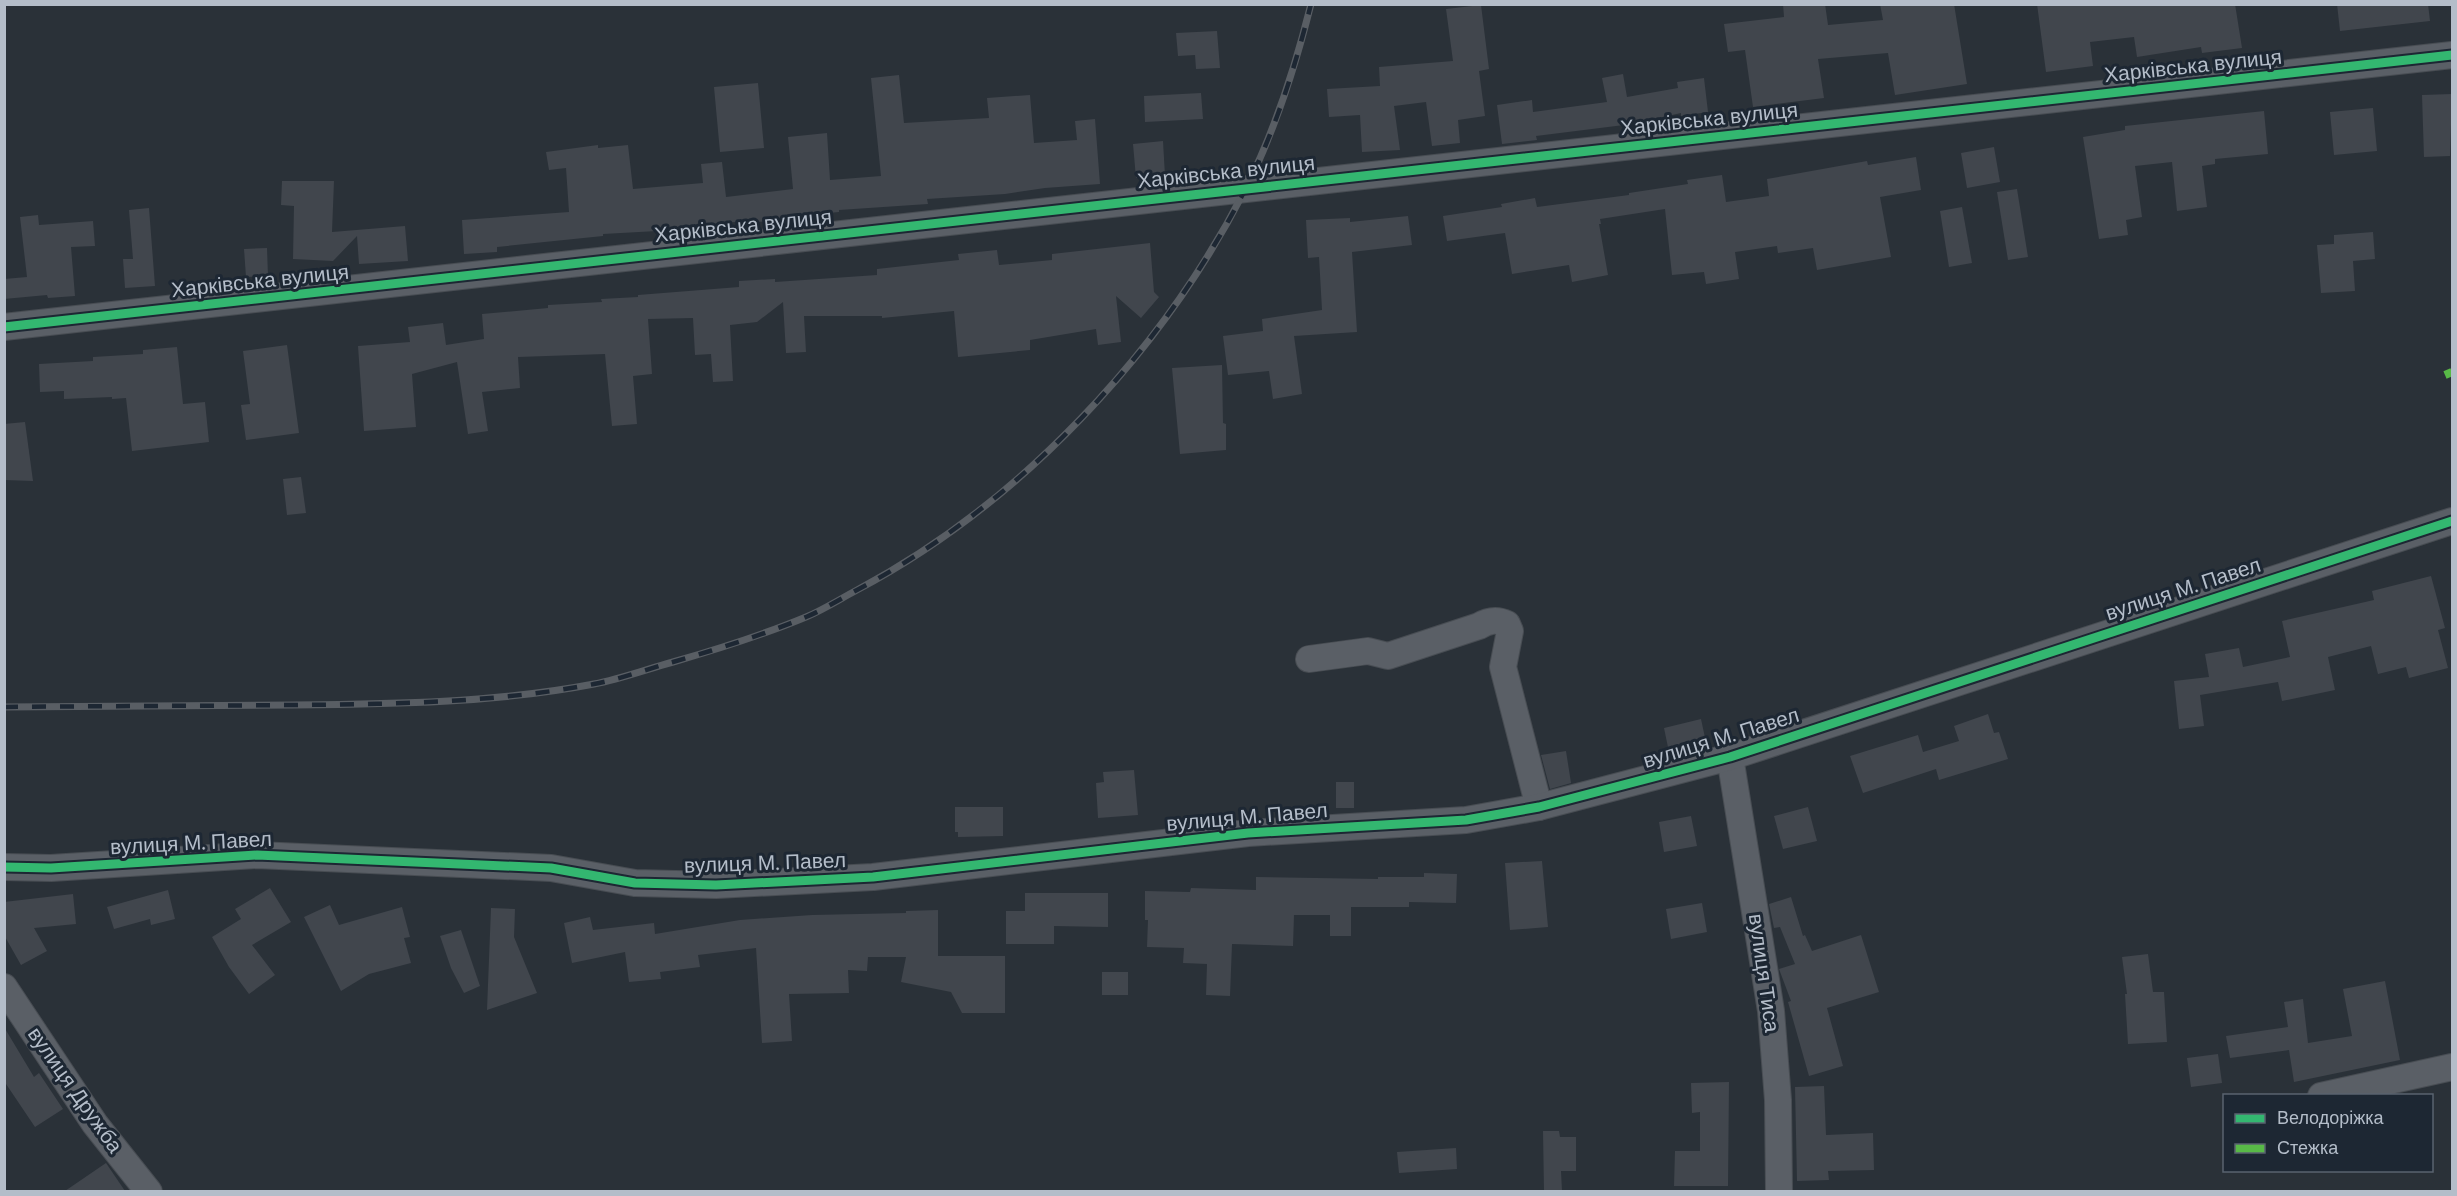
<svg xmlns="http://www.w3.org/2000/svg" width="2457" height="1196" viewBox="0 0 2457 1196" font-family="'DM Sans',sans-serif">
<style>
.building{fill:#41464d}
.lines{fill:none;stroke-linecap:round;stroke-linejoin:round}
.minor-casing{stroke:#484d53;stroke-width:28}
.minor{stroke:#5a5f66;stroke-width:26}
.rail-casing{stroke:#595e64;stroke-width:7}
.rail{stroke:#1d2733;stroke-width:4.5;stroke-dasharray:14;stroke-linecap:butt}
.quiet{stroke:#58b947;stroke-width:8;stroke-dasharray:15 8;stroke-linecap:butt}
.cycleway-casing{stroke:#1d2733;stroke-width:13}
.cycleway{stroke:#33b770;stroke-width:9}
.labels{text-anchor:middle;stroke-width:6;stroke-linejoin:round;paint-order:stroke}
.street-label{font-size:21px;fill:#b4bdc9;stroke:#1d2733}
</style>
<rect width="100%" height="100%" fill="#2a3138"/>
<g class="building">
<path d="M1783 4H1825L1828 25 1883 20 1880 4H1954L1967 84 1895 95 1888 53 1818 59 1824 98 1753 107 1745 50 1728 52 1724 24 1784 17Z"/>
<path d="M2037 4H2235L2242 48 2202 53 2201 47 2137 57 2134 37 2090 42 2093 66 2046 72Z"/>
<path d="M2337 4H2428L2430 21 2340 31Z"/>
<path d="M1481 5 1489 69 1479 71 1485 116 1458 120 1460 143 1432 146 1426 102 1394 106 1400 150 1362 152 1360 115 1329 117 1327 89 1380 86 1379 67 1453 61 1446 9Z"/>
<path d="M1217 31 1220 68 1196 69 1195 55 1178 56 1176 33Z"/>
<path d="M1623 74 1627 97 1678 88 1677 82 1704 78 1708 112 1681 116V113L1632 124 1536 136 1537 140 1502 144 1497 105 1532 100 1533 112 1607 102 1602 78Z"/>
<path d="M899 75 904 123 989 118 987 98 1030 95 1034 143 1077 140 1075 121 1095 119 1100 184 1045 188 1005 194 927 199 928 204 839 210V212L785 217V220L756 222 755 220 675 228V230L603 234V236L497 247V252L464 254 462 220 569 212 566 168 549 170 546 152 598 145V148L628 145 633 189 703 183 701 164 722 162 726 197 793 189 788 137 827 133 830 180 881 176 871 78Z"/>
<path d="M758 83 764 148 720 152 714 87Z"/>
<path d="M1201 93 1203 119 1145 122 1144 96Z"/>
<path d="M2452 94 2450 156 2424 157 2422 95Z"/>
<path d="M2373 108 2377 151 2334 155 2330 112Z"/>
<path d="M2264 111 2268 154 2215 159V164L2202 166 2207 207 2177 211 2172 162 2135 166 2142 217 2126 220 2128 235 2099 239 2083 137 2125 130V126Z"/>
<path d="M1163 141 1165 176 1136 178 1133 144Z"/>
<path d="M1994 147 2000 182 1967 188 1961 153Z"/>
<path d="M1916 157 1921 190 1880 197 1891 257 1817 270 1813 248 1778 253 1777 246 1735 252 1739 279 1706 284 1704 272 1672 275 1665 209 1600 219 1601 224H1599L1608 275 1572 282 1569 265 1512 274 1505 233 1447 241 1443 216 1502 207 1501 204 1535 198 1537 207 1629 195V193L1688 184 1687 180 1722 175 1726 202 1769 196 1767 179 1867 161 1868 165Z"/>
<path d="M282 181H334L332 232 405 226 408 261 359 264 357 236 333 261 293 259 294 206 281 205Z"/>
<path d="M2017 189 2028 257 2008 260 1997 192Z"/>
<path d="M1962 207 1972 263 1949 267 1940 211Z"/>
<path d="M149 208 155 286 125 288 123 259H133L129 210Z"/>
<path d="M38 215 39 225 93 221 95 246 71 247 75 296 48 298 47 295 4 299V279L27 277 20 217Z"/>
<path d="M1408 216 1412 245 1352 252 1357 332 1294 336 1302 394 1273 399 1269 371 1228 375 1223 336 1263 331 1262 319 1322 310 1319 257 1308 258 1306 220 1350 218V222Z"/>
<path d="M2373 232 2375 259 2353 261 2355 291 2321 293 2317 245 2334 244V235Z"/>
<path d="M1150 243 1154 292 1159 297 1141 318 1116 296 1121 342 1098 345 1096 329 1030 340V350L958 357 954 311 882 318V316H804L806 352 786 353 783 302 757 322 730 325 733 381 713 382 711 354 695 355 693 318 648 319 652 374 633 376 637 424 612 426 605 354 518 357 520 388 482 392 488 431 468 434 457 362 412 374 416 427 364 431 358 346 410 342 408 327 443 323 446 345 484 339 482 314 548 308V305L602 302 601 299 638 297V295L739 287V281L775 279V282L877 275V269L959 260 958 254 997 250 999 265 1052 260V254Z"/>
<path d="M267 248 268 276 246 277 244 249Z"/>
<path d="M287 345 299 433 246 440 241 405 250 404 243 351Z"/>
<path d="M177 347 183 404 205 402 209 442 132 451 126 398 112 399V397L64 399V391L40 392 39 364 93 361V357L143 354V350Z"/>
<path d="M1222 365 1223 423 1226 424V450L1180 454 1172 368Z"/>
<path d="M25 422 33 481 4 480V424Z"/>
<path d="M301 477 306 513 287 515 283 479Z"/>
<path d="M2431 576 2445 628 2438 630 2448 668 2409 678 2406 667 2378 674 2371 646 2328 657 2335 690 2282 701 2278 682 2200 695 2204 726 2179 729 2174 681 2209 677 2205 654 2239 648 2243 667 2290 657 2282 621 2374 600 2372 591Z"/>
<path d="M1988 714 1994 733 1999 732 2008 759 1939 780 1936 769 1863 793 1850 756 1918 735 1923 752 1959 741 1954 726Z"/>
<path d="M1701 719 1707 747 1670 757 1664 728Z"/>
<path d="M1566 751 1571 783 1550 789 1541 755Z"/>
<path d="M1134 770 1138 815 1098 818 1096 783 1104 782 1103 772Z"/>
<rect x="1336" y="782" width="18" height="26"/>
<path d="M955 807H1003V836L958 837V832H955Z"/>
<path d="M1808 807 1817 841 1783 849 1774 816Z"/>
<path d="M1691 816 1697 846 1664 852 1659 822Z"/>
<path d="M1542 861 1548 927 1510 930 1505 863Z"/>
<path d="M1424 873 1457 874 1456 903 1409 902V907H1351V936H1330V915H1294L1293 946 1232 944 1230 996 1206 995 1207 964 1183 963 1184 948 1147 947 1148 920H1145V891L1190 892 1191 888 1256 890V877L1378 879V877H1424Z"/>
<path d="M270 888 291 922 252 945 275 975 249 994 229 967 212 937 241 919 235 909Z"/>
<path d="M168 890 175 919 151 925 150 919 114 929 107 907Z"/>
<path d="M1025 893H1108V927L1054 926V944H1006V911H1025Z"/>
<path d="M73 894 76 924 34 928 47 951 21 965 4 935V902Z"/>
<path d="M1791 897 1803 936 1805 935 1812 951 1861 935 1879 992 1827 1008 1843 1066 1809 1076 1788 1002 1791 1001 1779 969 1795 964 1780 927 1774 928 1769 904Z"/>
<path d="M1702 903 1707 932 1671 939 1666 909Z"/>
<path d="M330 905 339 925 402 907 410 937 404 938 411 963 369 974 341 991 304 917Z"/>
<path d="M491 908 515 909 514 937 537 993 487 1010Z"/>
<path d="M938 910V956H1005V1013H962L951 992 901 982 906 957H868L867 971 848 970 849 993 789 994 792 1041 762 1043 756 948 698 955 700 967 660 972 661 979 629 982 625 952 572 963 564 923 590 917 593 930 654 923 655 934 740 920 812 915 906 913V911Z"/>
<path d="M461 930 480 986 464 993 451 968 440 936Z"/>
<path d="M2148 954 2153 992H2164L2167 1042 2128 1044 2125 994H2127L2122 957Z"/>
<rect x="1102" y="972" width="26" height="23"/>
<path d="M2385 981 2400 1060 2294 1082 2289 1050 2230 1058 2226 1036 2288 1027 2284 1002 2303 999 2308 1043 2352 1036 2343 989Z"/>
<path d="M4 1027 34 1077 39 1073 63 1109 35 1127 4 1081Z"/>
<path d="M2218 1054 2222 1083 2191 1087 2187 1058Z"/>
<path d="M1729 1082 1728 1186H1674L1675 1151H1700V1112L1692 1113 1691 1083Z"/>
<path d="M1824 1086 1826 1135 1873 1133 1874 1170 1828 1171 1829 1180 1797 1181 1795 1087Z"/>
<path d="M1543 1131H1559L1560 1137H1576V1171H1561L1562 1191H1544Z"/>
<path d="M1456 1148 1457 1169 1399 1173 1397 1152Z"/>
<path d="M106 1163 125 1191H65Z"/>
</g>
<g class="lines">
<defs>
<g id="minor">
<path d="M4 327 2452 55"/>
<path d="M1309 659 1368 651 1388 656 1479 626C1489 620 1497 619 1507 624L1510 631 1503 667 1539 807"/>
<path d="M1730 757 1771 1011 1778 1100 1779 1192"/>
<path d="M4 867 51 868 257 855 551 868 635 883 716 885 873 877 1248 833 1466 820 1539 807 1730 757 2452 521"/>
<path d="M4 987 95 1124 149 1192"/>
<path d="M2321 1096 2452 1067"/>
</g>
</defs>
<use href="#minor" class="minor-casing"/>
<use href="#minor" class="minor"/>
<defs>
<path id="rail" d="M4 707C100 706 196 706 292 705 393 704 495 703 594 684 621 679 647 669 673 662 718 649 763 635 806 617 823 610 840 599 857 590 1019 504 1161 354 1245 190 1275 131 1295 68 1311 4"/>
</defs>
<use href="#rail" class="rail-casing"/>
<use href="#rail" class="rail"/>
<path class="quiet" d="M2445 375 2452 372"/>
<defs>
<g id="cycleway">
<path d="M4 327 2452 55"/>
<path d="M4 867 51 868 257 855 551 868 635 883 716 885 873 877 1248 833 1466 820 1539 807 1730 757 2452 521"/>
</g>
</defs>
<use href="#cycleway" class="cycleway-casing"/>
<use href="#cycleway" class="cycleway"/>
</g>
<g class="labels">
<g class="street-label">
<text transform="translate(2193 66) rotate(-6)" y="7">Харківська вулиця</text>
<text transform="translate(1709 119) rotate(-6)" y="7">Харківська вулиця</text>
<text transform="translate(1226 172) rotate(-6)" y="7">Харківська вулиця</text>
<text transform="translate(743 226) rotate(-6)" y="7">Харківська вулиця</text>
<text transform="translate(260 281) rotate(-6)" y="7">Харківська вулиця</text>
<text transform="translate(2183 589) rotate(-18)" y="7">вулиця М. Павел</text>
<text transform="translate(1721 738) rotate(-17)" y="7">вулиця М. Павел</text>
<text transform="translate(1247 817) rotate(-5)" y="7">вулиця М. Павел</text>
<text transform="translate(191 843) rotate(-3)" y="7">вулиця М. Павел</text>
<text transform="translate(765 863) rotate(-2)" y="7">вулиця М. Павел</text>
<text transform="translate(1764 973) rotate(82)" y="7">вулиця Тиса</text>
<text transform="translate(75 1090) rotate(55)" y="7">вулиця Дружба</text>
</g>
</g>
<rect width="2457" height="1196" fill="none" stroke="#b4bdc9" stroke-width="12"/>
<rect x="2223" y="1094" width="210" height="78" fill="#1d2733" stroke="#59636f" stroke-width="1.5"/>
<rect x="2235" y="1114" width="30" height="9" fill="#33b770" stroke="#59636f" stroke-width="1.5"/>
<text x="2277" y="1124" font-size="18" fill="#b4bdc9">Велодоріжка</text>
<rect x="2235" y="1144" width="30" height="9" fill="#58b947" stroke="#59636f" stroke-width="1.5"/>
<text x="2277" y="1154" font-size="18" fill="#b4bdc9">Стежка</text>
</svg>
